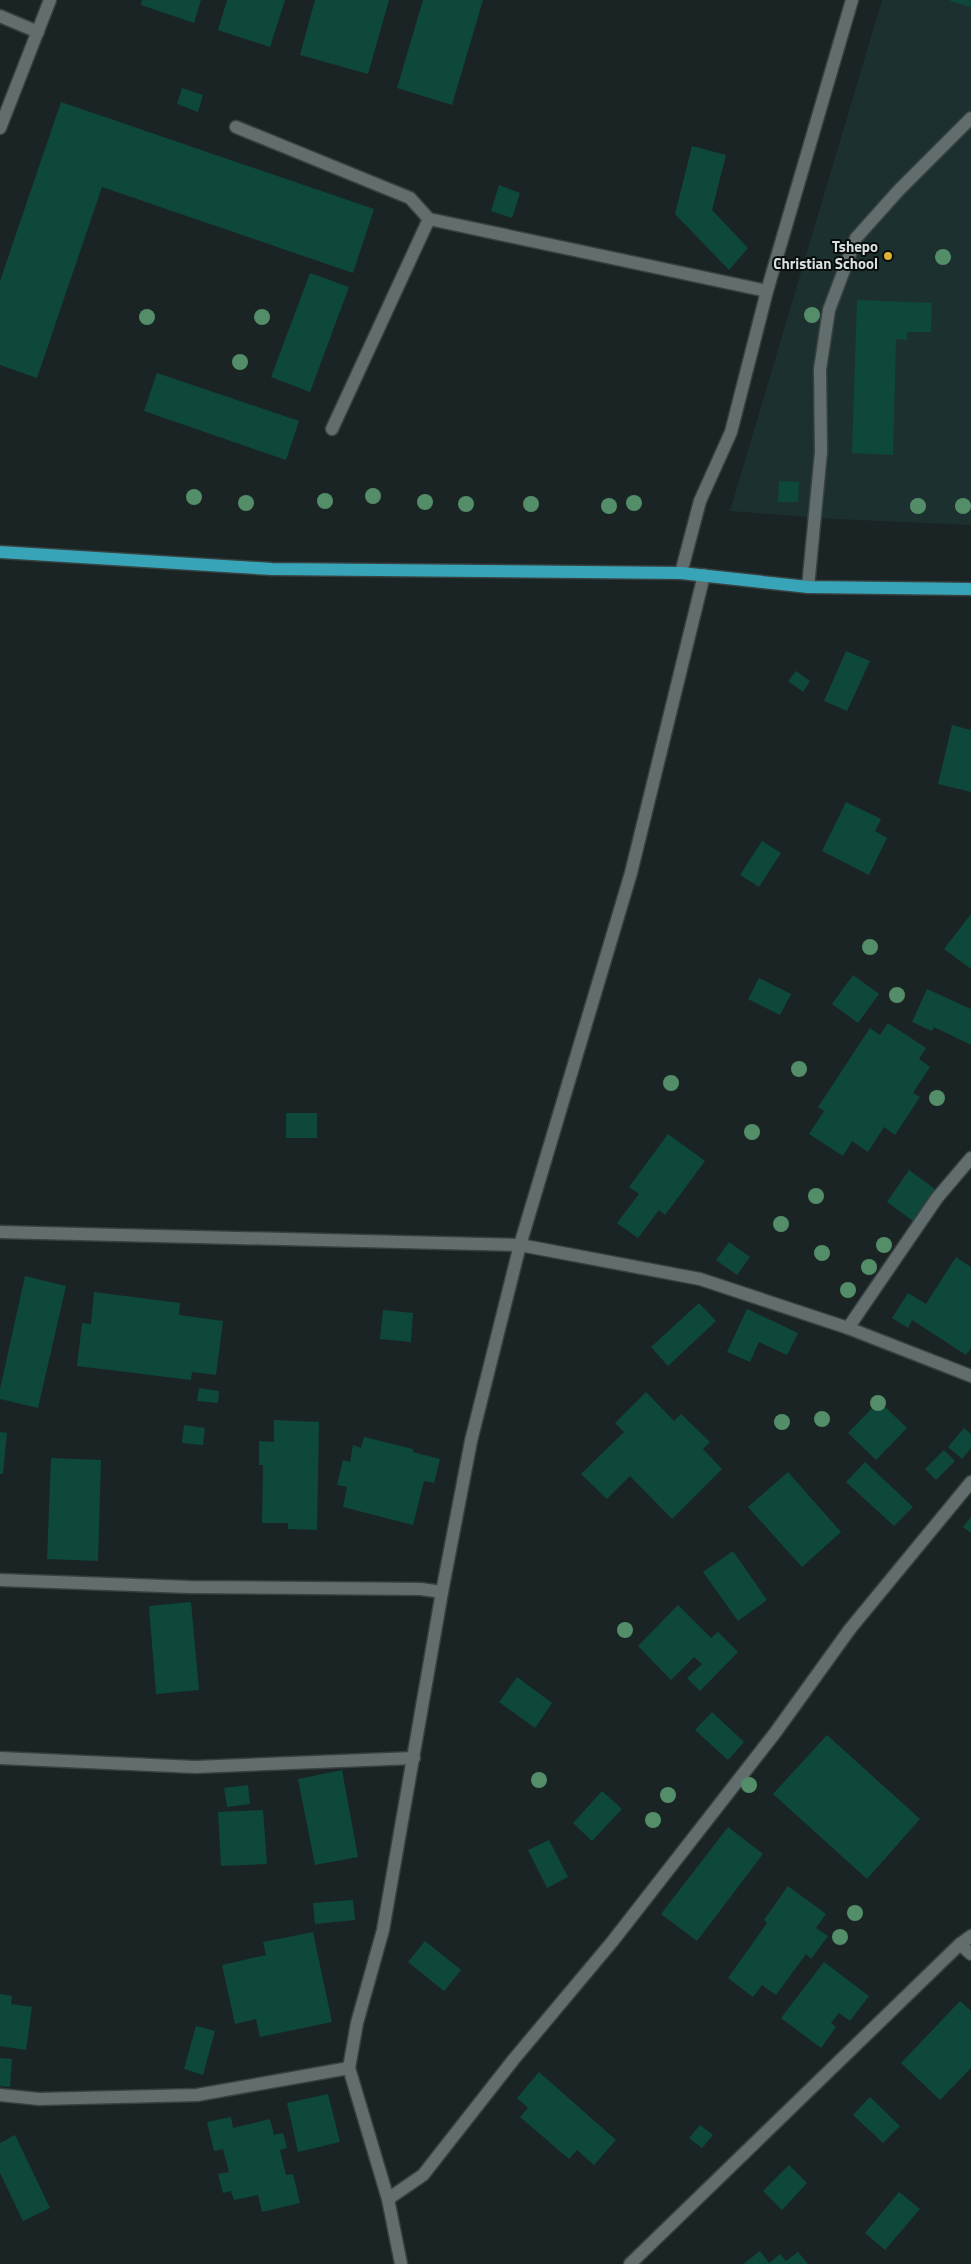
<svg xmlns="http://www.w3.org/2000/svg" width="971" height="2264" viewBox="0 0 971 2264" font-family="'Titillium Web',sans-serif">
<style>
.built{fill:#1d3030}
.building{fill:#0e483b}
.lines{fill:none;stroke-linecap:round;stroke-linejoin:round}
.minor-casing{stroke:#384040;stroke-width:15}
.major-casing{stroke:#384040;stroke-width:15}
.minor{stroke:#616e6d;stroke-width:12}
.major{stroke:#38a4b7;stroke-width:12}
.tree{fill:#538e68}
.poi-dot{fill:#dcb233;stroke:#080c0c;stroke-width:2}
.labels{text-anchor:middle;stroke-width:4;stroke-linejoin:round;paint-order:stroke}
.poi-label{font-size:15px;font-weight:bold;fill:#d9e0e0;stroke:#080c0c;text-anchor:end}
</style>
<rect width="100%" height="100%" fill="#1a2424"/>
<path class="built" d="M882 0H971V525L837 519 730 511Z"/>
<g class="building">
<path d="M142 0H201L194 23 141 5Z"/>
<path d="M227 0H285L270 47 218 30Z"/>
<path d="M315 0H389L368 74 300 55Z"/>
<path d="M423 0H483L452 105 397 88Z"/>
<path d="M950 0H971V7L950 1Z"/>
<path d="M182 88 203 95 198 112 177 104Z"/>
<path d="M61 102 374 209 353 273 102 187 37 378 0 365V281Z"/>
<path d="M692 146 726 155 712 210 748 248 729 270 675 214Z"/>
<path d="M499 185 520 193 512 218 491 211Z"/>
<path d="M310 273 349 287 310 392 271 377Z"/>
<path d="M857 300 932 303 931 332H907V340L896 339 893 455 852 453Z"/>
<path d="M157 373 299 421 286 460 144 411Z"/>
<path d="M779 481 799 482 798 502H778Z"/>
<path d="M846 651 870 661 847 711 824 701Z"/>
<path d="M796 671 810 681 803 692 788 681Z"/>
<path d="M952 725 971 730V792L938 784Z"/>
<path d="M846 802 881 819 875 831 887 838 869 875 822 851Z"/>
<path d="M762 841 781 853 759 887 740 875Z"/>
<path d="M971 914V969L944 949Z"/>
<path d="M853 975 879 994 858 1023 832 1004Z"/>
<path d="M759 978 791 994 780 1015 748 999Z"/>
<path d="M927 989 971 1009V1045L934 1027 932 1031 912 1022Z"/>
<path d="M888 1023 926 1048 919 1059 930 1067 913 1093 920 1097 895 1135 884 1127 868 1152 852 1141 843 1156 809 1134 824 1111 818 1107 870 1028 880 1035Z"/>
<rect x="286" y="1113" width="31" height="25"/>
<path d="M668 1134 705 1161 665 1215 659 1210 638 1238 617 1223 639 1194 629 1187Z"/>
<path d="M909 1170 935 1189 913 1221 887 1202Z"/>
<path d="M729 1242 750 1257 737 1275 716 1260Z"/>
<path d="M956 1257 971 1267V1348L966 1355 912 1320 908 1328 892 1318 908 1293 926 1304Z"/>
<path d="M25 1276 66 1286 38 1408 0 1399V1389Z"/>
<path d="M94 1292 180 1303 179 1315 223 1321 216 1375 192 1372 191 1380 77 1366 82 1323 91 1324Z"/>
<path d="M699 1303 716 1321 668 1366 651 1347Z"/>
<path d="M747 1309 798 1333 787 1355 759 1342 750 1362 727 1352Z"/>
<path d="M383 1310 413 1313 411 1342 380 1339Z"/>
<path d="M199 1388 219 1391 218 1403 197 1401Z"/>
<path d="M646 1392 674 1421 681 1414 710 1442 703 1449 722 1469 672 1519 630 1476 607 1499 581 1474 624 1432 615 1423Z"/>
<path d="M879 1401 907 1428 876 1460 848 1433Z"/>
<path d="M274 1420 319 1422 317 1530 288 1529V1523H262L263 1465H259V1441L274 1442Z"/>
<path d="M184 1425 205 1428 203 1445 182 1443Z"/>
<path d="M964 1428 971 1434V1448L962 1459 948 1447Z"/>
<path d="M0 1432 7 1433 3 1474H0Z"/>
<path d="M364 1437 413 1449V1452L440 1459 434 1483 424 1481 413 1525 343 1507 347 1487 337 1485 343 1460 350 1462 353 1445 361 1448Z"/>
<path d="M944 1450 955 1461 936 1480 925 1469Z"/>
<path d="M51 1458 101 1460 98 1561 47 1559Z"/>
<path d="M865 1462 913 1507 894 1526 846 1482Z"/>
<path d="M788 1472 841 1532 802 1567 748 1507Z"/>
<path d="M971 1517V1533L963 1527Z"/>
<path d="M733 1551 767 1600 738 1621 703 1572Z"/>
<path d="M191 1602 199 1690 156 1694 149 1606Z"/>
<path d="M678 1605 711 1638 718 1632 738 1652 700 1691 687 1678 702 1664 694 1657 671 1680 638 1646Z"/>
<path d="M517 1677 552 1703 535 1728 499 1702Z"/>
<path d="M712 1712 744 1742 728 1760 695 1730Z"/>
<path d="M827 1735 920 1819 867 1879 773 1794Z"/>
<path d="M342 1770 358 1857 315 1865 298 1779Z"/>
<path d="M248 1785 250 1804 227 1807 224 1788Z"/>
<path d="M602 1791 622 1809 592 1841 573 1823Z"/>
<path d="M263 1810 267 1864 221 1866 218 1812Z"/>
<path d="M728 1827 763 1854 697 1941 661 1914Z"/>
<path d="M549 1840 568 1877 547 1888 528 1850Z"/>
<path d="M788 1886 826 1914 816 1928 828 1936 811 1959 806 1954 776 1995 762 1985 753 1997 728 1978 767 1923 764 1920Z"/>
<path d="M353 1900 355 1920 315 1924 313 1903Z"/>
<path d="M313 1932 332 2022 260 2037 256 2019 235 2024 222 1965 266 1955 263 1942Z"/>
<path d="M425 1941 461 1970 444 1991 408 1962Z"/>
<path d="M824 1962 869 1996 850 2021 839 2013 831 2023 836 2027 821 2048 781 2018Z"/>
<path d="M0 1994 12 1996 11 2004 32 2007 26 2050 0 2046Z"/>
<path d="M960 2001 971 2011V2068L940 2100 901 2063Z"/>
<path d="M196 2026 215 2031 203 2075 184 2069Z"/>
<path d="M0 2058 12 2059 10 2087 0 2086Z"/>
<path d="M539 2072 616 2140 594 2165 577 2150 569 2159 520 2117 528 2108 517 2098Z"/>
<path d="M328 2094 340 2142 298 2152 287 2103Z"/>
<path d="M870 2097 900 2126 883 2143 853 2115Z"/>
<path d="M231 2117 233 2128 270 2119 274 2135 283 2133 287 2148 280 2150 286 2175 293 2174 300 2203 262 2212 258 2195 234 2200 231 2191 223 2193 218 2174 229 2172 223 2149 214 2151 207 2122Z"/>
<path d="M700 2125 713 2135 702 2148 689 2138Z"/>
<path d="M15 2135 50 2208 23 2221 0 2173V2143Z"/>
<path d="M789 2165 807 2183 782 2210 763 2191Z"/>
<path d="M899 2192 920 2209 885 2250 865 2233Z"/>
<path d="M760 2251 769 2263 780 2254 786 2261 798 2252 808 2264H743Z"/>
</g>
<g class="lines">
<defs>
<g id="minor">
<path d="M0 16 38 32"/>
<path d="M236 127 410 198 429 219 767 291"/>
<path d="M0 128 50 0"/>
<path d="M332 429 429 219"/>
<path d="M681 573 700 501 731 432 767 291 852 0"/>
<path d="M808 587 821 452 820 369 829 310 856 238 899 190 971 118"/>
<path d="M0 1232 520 1245 700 1279 848 1328 971 1376"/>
<path d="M848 1328 937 1198 971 1158"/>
<path d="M0 1580 189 1587 421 1589 442 1592"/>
<path d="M0 1758 195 1767 414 1758"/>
<path d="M960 1944 971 1954"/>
<path d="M0 2095 39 2099 197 2095 349 2068"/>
<path d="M388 2199 423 2175 514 2059 612 1942 775 1733 850 1629 971 1482"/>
<path d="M401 2264 388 2199 349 2068 357 2023 383 1930 442 1592 471 1441 520 1245 631 873 704 575"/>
<path d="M630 2264 960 1944 971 1936"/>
</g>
<path id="major" d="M0 552 272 569 681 573 808 587 971 589"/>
</defs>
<use href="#minor" class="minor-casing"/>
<use href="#major" class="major-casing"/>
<use href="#minor" class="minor"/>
<use href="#major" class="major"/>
</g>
<g class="tree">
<circle cx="943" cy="257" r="8"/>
<circle cx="812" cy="315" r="8"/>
<circle cx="147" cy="317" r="8"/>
<circle cx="262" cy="317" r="8"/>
<circle cx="240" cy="362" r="8"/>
<circle cx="373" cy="496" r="8"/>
<circle cx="194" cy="497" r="8"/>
<circle cx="325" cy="501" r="8"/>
<circle cx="425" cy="502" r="8"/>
<circle cx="246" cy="503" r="8"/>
<circle cx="634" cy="503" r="8"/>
<circle cx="466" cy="504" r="8"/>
<circle cx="531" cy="504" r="8"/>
<circle cx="609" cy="506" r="8"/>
<circle cx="918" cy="506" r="8"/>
<circle cx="963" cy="506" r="8"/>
<circle cx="870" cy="947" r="8"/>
<circle cx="897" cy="995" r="8"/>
<circle cx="799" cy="1069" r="8"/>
<circle cx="671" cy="1083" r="8"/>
<circle cx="937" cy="1098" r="8"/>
<circle cx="752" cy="1132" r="8"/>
<circle cx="816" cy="1196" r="8"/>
<circle cx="781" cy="1224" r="8"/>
<circle cx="884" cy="1245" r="8"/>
<circle cx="822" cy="1253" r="8"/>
<circle cx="869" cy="1267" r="8"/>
<circle cx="848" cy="1290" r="8"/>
<circle cx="878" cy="1403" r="8"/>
<circle cx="822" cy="1419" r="8"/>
<circle cx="782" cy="1422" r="8"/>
<circle cx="625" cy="1630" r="8"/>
<circle cx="539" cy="1780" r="8"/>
<circle cx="749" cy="1785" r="8"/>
<circle cx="668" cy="1795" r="8"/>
<circle cx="653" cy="1820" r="8"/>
<circle cx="855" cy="1913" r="8"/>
<circle cx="840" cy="1937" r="8"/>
</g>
<circle class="poi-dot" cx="888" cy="256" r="5"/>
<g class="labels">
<g class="poi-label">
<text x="878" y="252">Tshepo<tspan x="878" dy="17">Christian School</tspan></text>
</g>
</g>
</svg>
